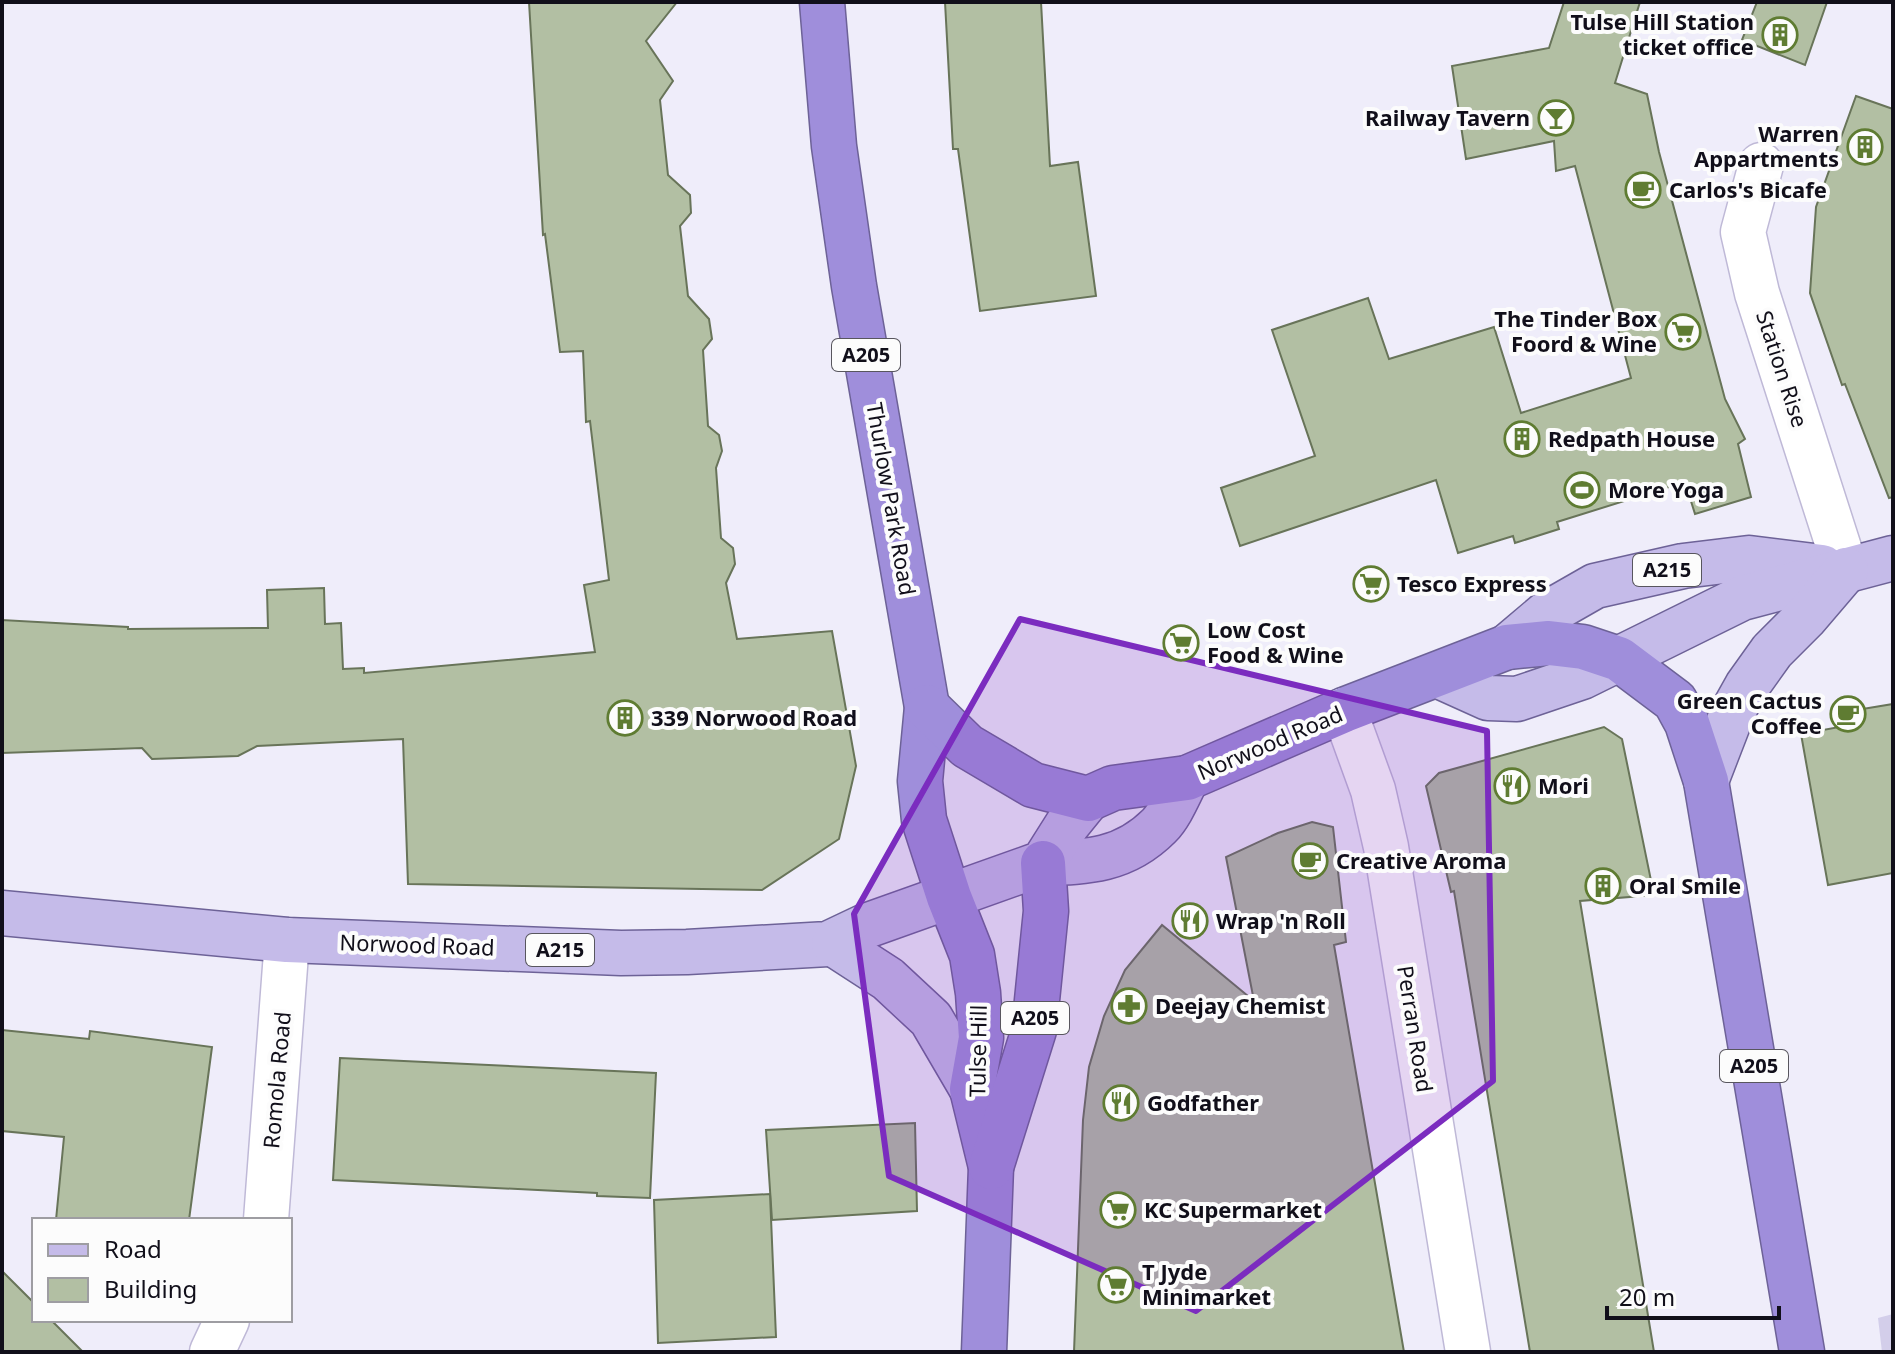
<svg xmlns="http://www.w3.org/2000/svg" width="1895" height="1354" viewBox="0 0 1895 1354" font-family="'Noto Sans',sans-serif">
<style>
.green{fill:#d3ceea}
.building{fill:#b2bfa3;stroke:#687459;stroke-width:2}
.lines{fill:none;stroke-linecap:round;stroke-linejoin:round}
.street-casing{stroke:#bfb9d7;stroke-width:47}
.primary-casing{stroke:#6d6297;stroke-width:47}
.highway-casing{stroke:#6d6297;stroke-width:47}
.street{stroke:#fff;stroke-width:44}
.primary{stroke:#c5bbe9;stroke-width:44}
.highway{stroke:#9f8edb;stroke-width:44}
.marked{fill:#7b2cbf;fill-opacity:0.2;stroke:#7b2cbf;stroke-width:6;stroke-linejoin:round}
.labels{text-anchor:middle;stroke-width:8;stroke-linejoin:round;paint-order:stroke}
.shield{fill:#fcfcfc;stroke:#58565e;stroke-width:2}
.shield-label{font-size:20px;font-weight:bold;fill:#110f1a}
.poi-label{font-size:22px;font-weight:bold;fill:#110f1a;stroke:#fcfcfc;text-anchor:start}
.street-label{font-size:22px;fill:#110f1a;stroke:#fcfcfc}
</style>
<rect width="100%" height="100%" fill="#efedfa"/>
<path class="green" d="M1893 1314V1352H1882L1878 1318Z"/>
<g class="building">
<path d="M529 2H677L646 41 673 81 660 100 668 175 690 195 691 213 680 226 688 296 709 319 712 339 703 350 708 426 719 435 722 451 716 468 721 538 733 548 735 564 726 583 737 639 832 631 856 766 839 839 762 890 408 884 403 739 257 746 238 756 152 759 142 748 2 753V620L128 627V629L268 628 267 590 324 588 325 624 341 623 343 669 364 668V673L595 652 584 585 609 580 590 421 586 422 583 351 560 352 545 234 543 235Z"/>
<path d="M945 2H1041L1050 166 1078 162 1096 296 980 311 958 149H953Z"/>
<path d="M1564 2H1640L1615 83 1647 94 1659 152 1725 399 1745 439 1738 444 1751 497 1695 514 1685 482 1557 522 1559 529 1515 543 1513 536 1458 553 1436 480 1240 546 1221 488 1315 456 1272 330 1368 298 1389 359 1494 327 1521 413 1631 378 1575 166 1556 171 1554 141 1466 159 1452 66 1549 48Z"/>
<path d="M1757 2H1827L1805 65 1742 40Z"/>
<path d="M1856 96 1893 109V497L1889 498 1845 384 1842 385 1810 293 1816 207Z"/>
<path d="M1893 704V873L1828 885 1801 734 1845 726 1844 712Z"/>
<path d="M1604 727 1622 739 1654 895 1580 901 1654 1352H1530L1454 891 1451 892 1426 786 1439 773Z"/>
<path d="M1312 822 1333 827 1346 942 1334 945 1404 1352H1074L1083 1120 1089 1067 1104 1016 1125 970 1162 925 1254 1001 1226 857 1278 833Z"/>
<path d="M2 1030 89 1039 90 1031 212 1047 189 1220H56L64 1137 2 1131Z"/>
<path d="M340 1058 656 1073 650 1198 597 1196V1193L333 1180Z"/>
<path d="M915 1123 917 1211 772 1220 766 1130Z"/>
<path d="M770 1194 776 1337 658 1343 654 1200Z"/>
<path d="M2 1271 34 1303V1320H51L83 1352H2Z"/>
</g>
<g class="lines">
<defs>
<g id="street">
<path d="M1761 165 1743 232 1757 293 1846 570"/>
<path d="M1344 710 1373 790 1386 847 1468 1352"/>
<path d="M266 1220 287 940"/>
<path d="M212 1352 227 1320"/>
</g>
<g id="primary">
<path d="M1507 647 1546 614 1595 586 1683 566 1749 558 1822 567"/>
<path d="M1437 675 1488 698 1517 699 1582 677 1742 598 1893 558"/>
<path d="M1706 781 1733 711 1747 686 1772 651 1805 618 1846 570"/>
<path d="M1043 863C1088 862 1124 861 1159 826 1171 814 1179 793 1187 778"/>
<path d="M2 913 287 940 621 953 687 952 828 944 866 926 1043 863 1067 825 1088 799"/>
<path d="M834 944 888 979 931 1019 972 1089"/>
</g>
<g id="highway">
<path d="M822 2 834 146 854 286 927 707 920 781 924 820 949 897 972 955 978 993 981 1038 972 1089 991 1167 984 1352"/>
<path d="M927 707 967 746 1033 785 1088 799 1113 788 1187 778 1344 710 1507 647 1549 643 1583 647 1619 659 1675 701 1687 723 1706 781 1802 1352"/>
<path d="M991 1167 1034 1030 1046 911 1043 863"/>
</g>
</defs>
<use href="#street" class="street-casing"/>
<use href="#primary" class="primary-casing"/>
<use href="#highway" class="highway-casing"/>
<use href="#street" class="street"/>
<use href="#primary" class="primary"/>
<use href="#highway" class="highway"/>
</g>
<path class="marked" d="M1020 619 1487 731 1493 1081 1196 1311 889 1176 854 914Z"/>
<defs>
<symbol id="building-ring" viewBox="-11 -11 22 22"><circle r="9.5" fill="#fcfcfc" stroke="#5f7c32" stroke-width="1.5"/><path d="M-4-6H4V6H1V3H-1V6H-4ZM-2.5-4.3h1.7v1.8h-1.7ZM.8-4.3h1.7v1.8H.8ZM-2.5-1h1.7V.8h-1.7ZM.8-1h1.7V.8H.8Z" fill="#5f7c32"/></symbol>
<symbol id="bar-ring" viewBox="-11 -11 22 22"><circle r="9.5" fill="#fcfcfc" stroke="#5f7c32" stroke-width="1.5"/><path d="M-6-5H6L.8 .8V4.5H3.5V6h-7V4.5H-.8V.8Z" fill="#5f7c32"/></symbol>
<symbol id="cafe-ring" viewBox="-11 -11 22 22"><circle r="9.5" fill="#fcfcfc" stroke="#5f7c32" stroke-width="1.5"/><path d="M-5.5-4.5H6V0H3Q3 3.5 0 3.5H-2.5Q-5.5 3.5-5.5 0ZM3-3.2v2h1.7v-2ZM-6 4.5H4V6H-6Z" fill="#5f7c32"/></symbol>
<symbol id="supermarket-ring" viewBox="-11 -11 22 22"><circle r="9.5" fill="#fcfcfc" stroke="#5f7c32" stroke-width="1.5"/><path d="M-6-5.5h2.5l.6 2H6L4.5 2H-2.5L-4.4-4H-6ZM-1.5 3.2a1.3 1.3 0 1 0 .1 0ZM3 3.2a1.3 1.3 0 1 0 .1 0Z" fill="#5f7c32"/></symbol>
<symbol id="stadium-ring" viewBox="-11 -11 22 22"><circle r="9.5" fill="#fcfcfc" stroke="#5f7c32" stroke-width="1.5"/><path d="M0-5a6.5 5 0 1 0 0 10a6.5 5 0 1 0 0-10ZM-3.5-1.8h7v3.6h-7Z" fill="#5f7c32"/></symbol>
<symbol id="restaurant-ring" viewBox="-11 -11 22 22"><circle r="9.5" fill="#fcfcfc" stroke="#5f7c32" stroke-width="1.5"/><path d="M-5-6h1v4h1v-4h1v4h1v-4h1v5L-1.5 .5V6h-2V.5L-5-1ZM5-6V6H3V1.5H1.5Q1.5-4 5-6Z" fill="#5f7c32"/></symbol>
<symbol id="pharmacy-ring" viewBox="-11 -11 22 22"><circle r="9.5" fill="#fcfcfc" stroke="#5f7c32" stroke-width="1.5"/><path d="M-2-6h4v4h4v4h-4v4h-4v-4h-4v-4h4Z" fill="#5f7c32"/></symbol>
</defs>
<g fill-rule="evenodd">
<use href="#building-ring" x="1760" y="15" width="40" height="40"/>
<use href="#bar-ring" x="1536" y="98" width="40" height="40"/>
<use href="#building-ring" x="1845" y="127" width="40" height="40"/>
<use href="#cafe-ring" x="1623" y="170" width="40" height="40"/>
<use href="#supermarket-ring" x="1663" y="312" width="40" height="40"/>
<use href="#building-ring" x="1502" y="419" width="40" height="40"/>
<use href="#stadium-ring" x="1562" y="470" width="40" height="40"/>
<use href="#supermarket-ring" x="1351" y="564" width="40" height="40"/>
<use href="#supermarket-ring" x="1161" y="623" width="40" height="40"/>
<use href="#cafe-ring" x="1828" y="694" width="40" height="40"/>
<use href="#building-ring" x="605" y="698" width="40" height="40"/>
<use href="#restaurant-ring" x="1492" y="766" width="40" height="40"/>
<use href="#cafe-ring" x="1290" y="841" width="40" height="40"/>
<use href="#building-ring" x="1583" y="866" width="40" height="40"/>
<use href="#restaurant-ring" x="1170" y="901" width="40" height="40"/>
<use href="#pharmacy-ring" x="1109" y="986" width="40" height="40"/>
<use href="#restaurant-ring" x="1101" y="1083" width="40" height="40"/>
<use href="#supermarket-ring" x="1098" y="1190" width="40" height="40"/>
<use href="#supermarket-ring" x="1096" y="1265" width="40" height="40"/>
</g>
<g class="labels">
<g class="shield">
<rect x="832" y="339" width="68" height="32" rx="6"/>
<rect x="1633" y="554" width="68" height="32" rx="6"/>
<rect x="526" y="934" width="68" height="32" rx="6"/>
<rect x="1001" y="1002" width="68" height="32" rx="6"/>
<rect x="1720" y="1050" width="68" height="32" rx="6"/>
</g>
<g class="shield-label">
<text x="866" y="362">A205</text>
<text x="1667" y="577">A215</text>
<text x="560" y="957">A215</text>
<text x="1035" y="1025">A205</text>
<text x="1754" y="1073">A205</text>
</g>
<g class="poi-label">
<text x="1754" y="30" text-anchor="end">Tulse Hill Station<tspan x="1754" dy="25">ticket office</tspan></text>
<text x="1530" y="126" text-anchor="end">Railway Tavern</text>
<text x="1839" y="142" text-anchor="end">Warren<tspan x="1839" dy="25">Appartments</tspan></text>
<text x="1669" y="198">Carlos's Bicafe</text>
<text x="1657" y="327" text-anchor="end">The Tinder Box<tspan x="1657" dy="25">Foord &amp; Wine</tspan></text>
<text x="1548" y="447">Redpath House</text>
<text x="1608" y="498">More Yoga</text>
<text x="1397" y="592">Tesco Express</text>
<text x="1207" y="638">Low Cost<tspan x="1207" dy="25">Food &amp; Wine</tspan></text>
<text x="1822" y="709" text-anchor="end">Green Cactus<tspan x="1822" dy="25">Coffee</tspan></text>
<text x="651" y="726">339 Norwood Road</text>
<text x="1538" y="794">Mori</text>
<text x="1336" y="869">Creative Aroma</text>
<text x="1629" y="894">Oral Smile</text>
<text x="1216" y="929">Wrap 'n Roll</text>
<text x="1155" y="1014">Deejay Chemist</text>
<text x="1147" y="1111">Godfather</text>
<text x="1144" y="1218">KC Supermarket</text>
<text x="1142" y="1280">T Jyde<tspan x="1142" dy="25">Minimarket</tspan></text>
</g>
<g class="street-label">
<text transform="translate(1782 369) rotate(72)" y="8">Station Rise</text>
<text transform="translate(891 499) rotate(80)" y="8">Thurlow Park Road</text>
<text transform="translate(1270 743) rotate(-23)" y="8">Norwood Road</text>
<text transform="translate(417 945) rotate(2)" y="8">Norwood Road</text>
<text transform="translate(1415 1029) rotate(81)" y="8">Perran Road</text>
<text transform="translate(978 1051) rotate(-89)" y="8">Tulse Hill</text>
<text transform="translate(277 1080) rotate(-85)" y="8">Romola Road</text>
</g>
</g>
<rect width="1895" height="1354" fill="none" stroke="#110f1a" stroke-width="8"/>
<rect x="32" y="1218" width="260" height="104" fill="#fcfcfc" stroke="#9e9da2" stroke-width="2"/>
<rect x="48" y="1244" width="40" height="12" fill="#c5bbe9" stroke="#9e9da2" stroke-width="2"/>
<text x="104" y="1258" font-size="24" fill="#110f1a">Road</text>
<rect x="48" y="1278" width="40" height="24" fill="#b2bfa3" stroke="#9e9da2" stroke-width="2"/>
<text x="104" y="1298" font-size="24" fill="#110f1a">Building</text>
<path d="M1607 1306v12h172v-12" fill="none" stroke="#110f1a" stroke-width="4"/>
<text x="1619" y="1306" font-size="24" fill="#110f1a" stroke="#fcfcfc" stroke-width="6" paint-order="stroke">20 m</text>
</svg>
